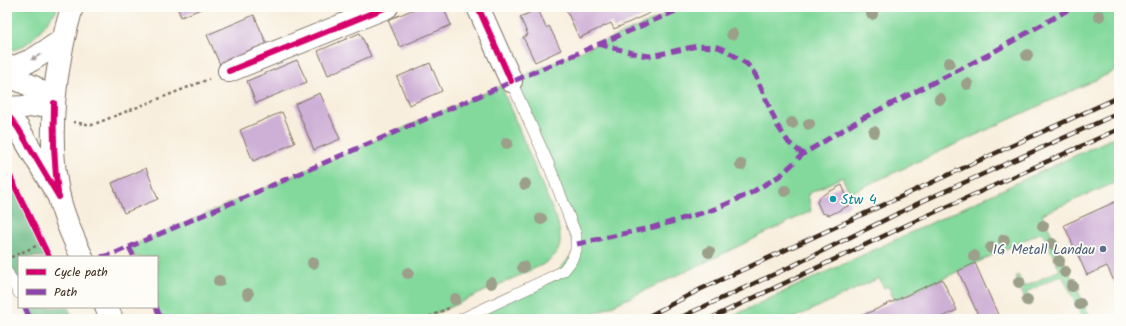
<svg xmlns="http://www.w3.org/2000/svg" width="1126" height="326" viewBox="0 0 1126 326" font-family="Kalam,sans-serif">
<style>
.green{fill:#83d99c;stroke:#5f825d}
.forest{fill:#6ab984;stroke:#527251}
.building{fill:#ceafd6}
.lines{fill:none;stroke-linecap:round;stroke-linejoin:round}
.lane-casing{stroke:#7d6f61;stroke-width:12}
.street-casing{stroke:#7d6f61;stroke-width:24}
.secondary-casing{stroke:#7d6f61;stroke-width:24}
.path{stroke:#7d6f61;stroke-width:2.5;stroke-dasharray:3 3;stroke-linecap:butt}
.lane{stroke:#fff;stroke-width:11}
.street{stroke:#fff;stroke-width:22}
.secondary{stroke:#fff;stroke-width:22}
.rail-casing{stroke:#3b2a1e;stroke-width:4.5}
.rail{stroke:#fdfcf7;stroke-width:3;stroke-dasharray:9;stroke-linecap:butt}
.quiet{stroke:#8e44ad;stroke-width:5;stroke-dasharray:10 5;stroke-linecap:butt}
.cycleway-casing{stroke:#fdfcf7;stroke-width:8}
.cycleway{stroke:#d6006c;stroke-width:6}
.tree{fill:#9c9f89}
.oneway{fill:#a79f9a}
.culture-dot{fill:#0f9aa8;stroke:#fdfcf7;stroke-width:1.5}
.service-dot{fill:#5c6f8a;stroke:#fdfcf7;stroke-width:1.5}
.labels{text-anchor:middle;stroke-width:3.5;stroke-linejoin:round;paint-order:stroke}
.culture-label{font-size:14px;fill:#0d838f;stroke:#fdfcf7;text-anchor:start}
.service-label{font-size:14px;fill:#4e5e75;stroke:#fdfcf7;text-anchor:end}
</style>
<rect width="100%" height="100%" fill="#fdfcf7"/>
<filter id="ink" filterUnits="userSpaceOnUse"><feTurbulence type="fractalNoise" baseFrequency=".025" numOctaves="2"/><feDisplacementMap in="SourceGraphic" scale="8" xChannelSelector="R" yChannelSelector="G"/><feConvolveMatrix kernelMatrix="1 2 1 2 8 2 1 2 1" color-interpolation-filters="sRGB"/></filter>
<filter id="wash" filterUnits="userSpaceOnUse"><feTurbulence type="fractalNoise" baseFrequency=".012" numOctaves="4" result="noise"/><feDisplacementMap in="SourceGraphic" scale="16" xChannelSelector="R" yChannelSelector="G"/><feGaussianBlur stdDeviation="0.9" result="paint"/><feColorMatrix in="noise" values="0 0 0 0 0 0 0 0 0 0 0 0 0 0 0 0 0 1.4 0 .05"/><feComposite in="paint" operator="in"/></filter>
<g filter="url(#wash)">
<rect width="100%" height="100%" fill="#f8eedd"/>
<g class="green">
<path d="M7 7H57L56 11C44 25 28 52 7 50Z"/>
<path d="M659 7H1119V69L850 193 842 177 808 194 811 211 712 259 584 319H462L554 276 576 250 511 81 663 16Z"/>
<path d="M501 86 558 223C562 246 562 252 542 265L424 319H161L156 307H157V257H134L129 247Z"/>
<path d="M1119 135V181L1042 214 1091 319H1076L1082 316 1062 275 1026 292 1032 304 1028 306 1015 277 1018 275 1024 287 1060 270 1042 232 895 301 888 286 884 288 879 278 792 319H726Z"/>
</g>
<g class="forest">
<path d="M7 170 49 257H19V293L7 272Z"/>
<path d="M25 307H68L73 319H30Z"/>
</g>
<g id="blocks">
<g class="building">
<path d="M177 7H206L181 17Z"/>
<path d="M337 7H354L340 13Z"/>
<path d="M419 7H443L451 25 400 47 388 20Z"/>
<path d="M565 7H647L650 13 614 29 611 23 579 38Z"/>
<path d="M538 9 546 28 549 26 561 50 535 62 523 37 528 35 520 17Z"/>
<path d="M254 15 268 47 221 67 207 35Z"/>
<path d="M360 33 371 56 328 75 318 51Z"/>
<path d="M297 60 307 82 256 103 247 81Z"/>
<path d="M430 63 442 91 409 105 397 77Z"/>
<path d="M320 93 340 139 314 150 295 104Z"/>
<path d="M282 112 295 143 253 161 240 130Z"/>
<path d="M146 168 158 199 124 213 112 183Z"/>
<path d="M842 185 850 205 830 215 822 213 817 202 821 196Z"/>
<path d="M1117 201 1119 206V292L1107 266 1087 275 1064 225Z"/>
<path d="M975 263 1000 319H980L958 271Z"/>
<path d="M942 279 957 310 937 319H855Z"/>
</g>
</g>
</g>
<g filter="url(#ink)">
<use href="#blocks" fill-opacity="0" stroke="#7d6f61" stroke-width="1"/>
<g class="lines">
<defs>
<g id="lane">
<path d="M7 272 19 293"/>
<path d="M462 319 554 276 564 270 571 261 576 250V235L548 163 511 81"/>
</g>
<g id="street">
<path d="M478 7 511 81"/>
<path d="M7 70 32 60 63 40"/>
<path d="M229 71 387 7"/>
<path d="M7 75 34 87 54 103"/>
<path d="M7 108 23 107 54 103"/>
<path d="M7 114 18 128 59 197"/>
</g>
<g id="secondary">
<path d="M72 7C55 64 46 138 59 197 64 218 73 238 82 257"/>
<path d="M106 307 112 319"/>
</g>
</defs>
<use href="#lane" class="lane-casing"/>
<use href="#street" class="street-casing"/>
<use href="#secondary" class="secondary-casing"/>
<g class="path">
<path d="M73 122 92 125 209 79"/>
<path d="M11 257 43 243"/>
<path d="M424 319 451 307"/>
</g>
<use href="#lane" class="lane"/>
<use href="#street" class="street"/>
<use href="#secondary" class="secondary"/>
<defs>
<g id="rail">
<path d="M643 319 701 289 987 157 1119 97"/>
<path d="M677 319 792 266 923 201 1119 113"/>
<path d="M709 319 911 223 1119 129"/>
</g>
</defs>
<use href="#rail" class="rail-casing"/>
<use href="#rail" class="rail"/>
<g class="quiet">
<path d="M598 44 641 55 651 56 697 46 718 47 727 51 747 64 755 74 777 125 789 143 803 154"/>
<path d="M577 244 654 227 715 209 749 194 781 175 803 154 861 119 988 55 1073 7"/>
<path d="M129 247 134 257"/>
<path d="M101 257 113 254 685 7"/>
<path d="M25 307 30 319"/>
<path d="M156 307 161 319"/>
</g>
<defs>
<g id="cycleway">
<path d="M478 7 511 81"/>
<path d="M229 71 387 7"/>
<path d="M54 103C53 133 54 163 58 193"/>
<path d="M7 114 18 128 59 197"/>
<path d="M7 170 49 257"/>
</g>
</defs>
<use href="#cycleway" class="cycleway-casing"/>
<use href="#cycleway" class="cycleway"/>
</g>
<g class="tree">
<circle cx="872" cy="14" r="6"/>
<circle cx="1099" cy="16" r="6"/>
<circle cx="732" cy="34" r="6"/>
<circle cx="1027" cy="55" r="6"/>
<circle cx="949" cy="63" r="6"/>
<circle cx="967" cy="84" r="6"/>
<circle cx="940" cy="99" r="6"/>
<circle cx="792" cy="123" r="6"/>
<circle cx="809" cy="124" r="6"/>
<circle cx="874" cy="132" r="6"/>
<circle cx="507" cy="143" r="6"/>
<circle cx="741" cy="165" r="6"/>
<circle cx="525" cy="184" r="6"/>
<circle cx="785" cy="191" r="6"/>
<circle cx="541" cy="219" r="6"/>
<circle cx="1043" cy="226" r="6"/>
<circle cx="1004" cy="240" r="6"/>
<circle cx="1052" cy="244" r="6"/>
<circle cx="991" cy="248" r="6"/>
<circle cx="709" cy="252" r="6"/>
<circle cx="974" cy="256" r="6"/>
<circle cx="1059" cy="261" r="6"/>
<circle cx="313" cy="263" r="6"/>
<circle cx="523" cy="267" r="6"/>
<circle cx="1065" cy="272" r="6"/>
<circle cx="408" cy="273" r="6"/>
<circle cx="219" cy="281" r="6"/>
<circle cx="1019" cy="282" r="6"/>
<circle cx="491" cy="283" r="6"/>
<circle cx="1072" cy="286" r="6"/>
<circle cx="248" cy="294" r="6"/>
<circle cx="455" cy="299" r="6"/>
<circle cx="1027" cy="300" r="6"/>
<circle cx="1080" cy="304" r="6"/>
</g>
<defs><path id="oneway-solid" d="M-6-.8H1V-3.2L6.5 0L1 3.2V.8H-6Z"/></defs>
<use class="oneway" href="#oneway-solid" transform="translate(36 57) rotate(151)"/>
</g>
<circle class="culture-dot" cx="833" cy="199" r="4"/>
<circle class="service-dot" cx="1103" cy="249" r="4"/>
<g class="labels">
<g class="culture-label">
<text x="841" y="204">Stw 4</text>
</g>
<g class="service-label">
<text x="1095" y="254">IG Metall Landau</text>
</g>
</g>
<rect width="1126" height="326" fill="none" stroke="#fdfcf7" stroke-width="24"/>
<rect x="18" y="256" width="140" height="52" fill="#fdfcf7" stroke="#afa8a0"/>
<rect x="26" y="269" width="20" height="6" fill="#d6006c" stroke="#afa8a0"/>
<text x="54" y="276" font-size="12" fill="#3b2a1e">Cycle path</text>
<rect x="26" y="289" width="20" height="6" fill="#8e44ad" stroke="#afa8a0"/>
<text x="54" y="296" font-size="12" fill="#3b2a1e">Path</text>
</svg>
